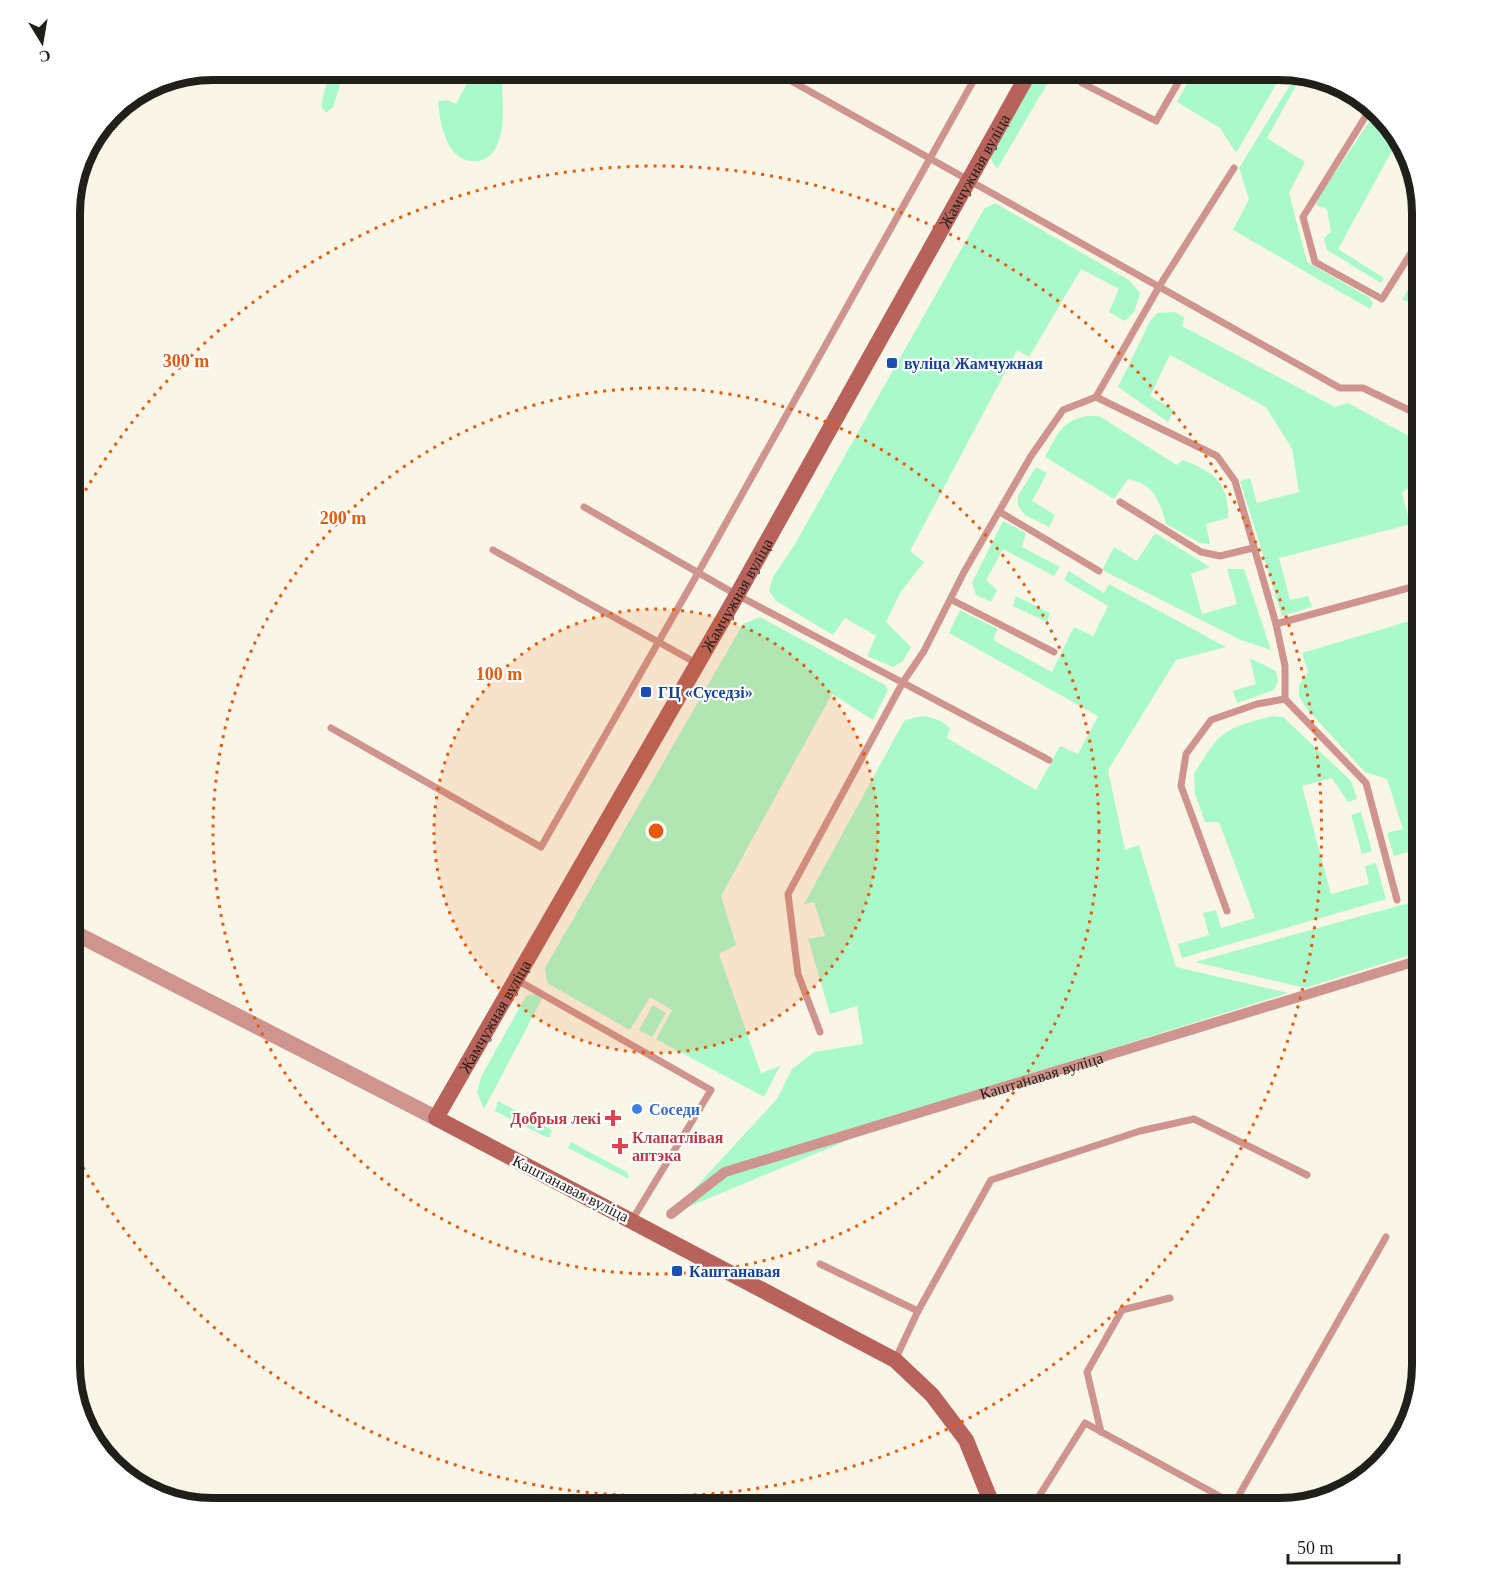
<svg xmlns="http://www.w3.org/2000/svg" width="1492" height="1578" viewBox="0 0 1492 1578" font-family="'Times New Roman',serif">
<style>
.green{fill:#aaf9ca}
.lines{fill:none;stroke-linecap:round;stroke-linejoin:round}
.service{stroke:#cf948d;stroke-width:7}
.pedestrian{stroke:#cf948d;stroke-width:10}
.tertiary{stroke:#cf948d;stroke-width:16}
.secondary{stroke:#b7625b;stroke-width:16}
.ring{fill:none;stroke:#e8590c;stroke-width:3;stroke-dasharray:3 6}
.transit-dot{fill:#1a4fb4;stroke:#fff;stroke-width:2}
.shop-dot{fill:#3f7fe0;stroke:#fff;stroke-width:2}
.health-dot{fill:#e0444e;stroke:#fff;stroke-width:2}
.labels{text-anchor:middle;stroke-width:4.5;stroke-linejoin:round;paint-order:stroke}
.street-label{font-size:16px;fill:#201f19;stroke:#fff}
.transit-label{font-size:16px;font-weight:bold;fill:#164399;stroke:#fff;text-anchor:start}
.shop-label{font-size:16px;font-weight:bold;fill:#366cbe;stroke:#fff;text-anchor:start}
.health-label{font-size:16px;font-weight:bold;fill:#be3a42;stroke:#fff;text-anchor:end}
.rim{fill:none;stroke:#201f19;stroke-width:8}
.centre{fill:#e8590c;stroke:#fff;stroke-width:3}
.ring-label{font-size:18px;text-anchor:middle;font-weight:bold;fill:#e8590c;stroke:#fff;stroke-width:4.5;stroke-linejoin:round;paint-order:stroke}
</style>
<rect width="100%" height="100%" fill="#faf6e7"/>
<g class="green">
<path d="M330 69H345L333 107 326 113 321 106Z"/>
<path d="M487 69 503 70C500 93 507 122 498 143 495 152 488 159 479 161 447 165 440 125 438 101L447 100 456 104 467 83Z"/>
<path d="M1039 69H1056L997 169 990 158Z"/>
<path d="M1195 69H1285L1236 153 1220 128 1177 102Z"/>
<path d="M1298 72 1303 73 1267 138 1305 162 1289 193 1307 262 1370 298 1373 304 1370 309 1233 230 1249 199 1239 168Z"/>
<path d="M1377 110 1388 118 1399 138 1338 249 1384 278 1381 283 1327 250 1324 238 1331 232 1327 209 1317 206 1316 201Z"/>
<path d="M995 203 1129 280 1140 293 1134 312 1125 321 1109 312 1119 289 1081 269 1029 357 1017 350 910 551 924 562 900 593 886 622 911 647 903 661 893 667 867 656 876 636 845 618 833 635 776 601 769 591 773 577 795 544 984 209Z"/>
<path d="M1423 262V304L1402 300Z"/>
<path d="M1174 312 1184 317 1182 326 1335 407 1348 403 1409 436 1422 477 1402 493 1408 516 1423 514V521L1279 558 1290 600 1308 596 1312 607 1282 616 1240 481 1250 478 1257 503 1299 492 1292 449 1266 407 1170 355 1150 396 1174 410 1168 422 1118 387 1150 321 1157 313Z"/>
<path d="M1087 416H1099L1177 465 1183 460C1214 472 1229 483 1228 518L1206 524 1210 544 1200 543 1166 524C1160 501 1154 484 1128 479L1114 499 1045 457C1057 435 1061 421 1087 416Z"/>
<path d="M1036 467 1047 473 1032 501 1055 515 1049 527 1025 515 1018 506V496Z"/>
<path d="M1003 521 1026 533 1022 547 1060 567 1054 576 1003 549 986 580 997 590 991 602 976 595 972 583Z"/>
<path d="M1155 533 1210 567 1191 574 1202 614 1237 604 1227 569H1244L1271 650 1241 640 1102 570 1114 547 1137 561Z"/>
<path d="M1069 571 1104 593 1109 584 1226 647 1176 660 1108 770 1125 850 1139 845 1176 967 1288 993 935 1104 671 1214 777 1099 792 1069 814 1052 863 1044 857 1006 830 1014 808 939 825 936 814 902 804 904 904 721C923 713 934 715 950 728L947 738 1036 790 1060 746 1078 754 1098 716 949 633 960 610 998 629 993 640 1052 672 1074 627 1093 636 1108 606 1064 580Z"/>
<path d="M1016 596 1050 613 1047 622 1013 606Z"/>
<path d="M760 617 885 685 888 690 873 720 832 694 721 896 736 945 719 954 761 1073 780 1066 764 1097 656 1039 672 1010 650 997 630 1030 547 983 545 968 743 624Z"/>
<path d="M1423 617V880L1415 850 1394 856 1387 833 1403 829 1387 779 1365 772 1306 708 1299 696V685L1308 672 1302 653Z"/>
<path d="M1250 658 1276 671 1278 681 1274 690 1237 703 1233 691 1256 684Z"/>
<path d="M1272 716 1283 717 1348 778 1352 783 1357 799 1348 802 1332 778 1302 786 1331 894 1369 884 1365 866 1376 863 1386 899 1182 958 1178 944 1209 935 1203 913 1216 910 1221 928 1255 918 1219 822H1205L1195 794 1194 774C1221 730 1223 729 1272 716Z"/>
<path d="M1361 812 1372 851 1362 854 1351 815Z"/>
<path d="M1423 899V951L1305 988 1195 962Z"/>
<path d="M534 994 544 995 484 1109 477 1092 481 1077 526 996Z"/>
<path d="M653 1005 666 1013 652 1037 639 1030Z"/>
<path d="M498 1101 552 1130 550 1137H546L495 1111Z"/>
<path d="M571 1142 627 1172 629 1179 568 1148Z"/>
</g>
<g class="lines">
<g class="service">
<path d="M777 73 1340 388H1363L1411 411 1423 444"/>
<path d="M1082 83 1156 121 1186 69"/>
<path d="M1372 106 1303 217 1315 262 1382 299 1423 234"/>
<path d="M1096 397 1217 456 1235 481 1276 624"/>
<path d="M1420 500 1423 499"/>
<path d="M1120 502 1201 552 1220 556 1253 548"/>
<path d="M584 507 737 595 1049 760"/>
<path d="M1000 512 1099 571"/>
<path d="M493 550 698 664"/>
<path d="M952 600 1054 652"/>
<path d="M1285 699 1366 783 1397 900"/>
<path d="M331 728 541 847 698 573 980 69"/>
<path d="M1227 911 1181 786 1186 754 1211 720 1257 704 1285 699V666L1276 624 1423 584"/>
<path d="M517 980 711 1090 632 1220"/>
<path d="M820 1032 798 974 788 894 903 682 924 651 964 572 1031 456 1063 410 1096 397 1160 285 1234 168"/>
<path d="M820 1264 918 1311"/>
<path d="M895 1360 918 1311 991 1180 1140 1131 1194 1119 1307 1175"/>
<path d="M1101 1432 1087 1372 1122 1310 1170 1298"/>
<path d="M1031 1509 1085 1423 1234 1504"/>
<path d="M1231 1509 1386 1237"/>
</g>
<path class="pedestrian" id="s1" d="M671 1214 725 1172 1423 959"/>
<path class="tertiary" d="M69 930 436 1118"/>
<path class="secondary" id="s2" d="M994 1509 966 1440 932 1395 895 1360 436 1118 737 595 1031 69"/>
</g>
<circle cx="656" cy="831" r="222" fill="#e8590c" fill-opacity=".12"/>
<g class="ring">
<circle cx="656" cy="831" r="222"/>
<circle cx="656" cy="831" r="443"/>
<path d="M72 514A665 665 0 1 1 72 1148"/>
</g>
<g class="transit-dot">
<rect x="886" y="357" width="12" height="12" rx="3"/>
<rect x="640" y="686" width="12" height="12" rx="3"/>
<rect x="671" y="1265" width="12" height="12" rx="3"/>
</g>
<circle class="shop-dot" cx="637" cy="1109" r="6"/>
<g class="health-dot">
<path d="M610 1109h6v6h6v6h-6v6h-6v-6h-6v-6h6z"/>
<path d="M617 1137h6v6h6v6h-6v6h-6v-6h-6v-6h6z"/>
</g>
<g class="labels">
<g class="street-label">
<text dy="6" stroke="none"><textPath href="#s2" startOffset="1790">Жамчужная вуліца</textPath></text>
<text dy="6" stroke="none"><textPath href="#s2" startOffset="1304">Жамчужная вуліца</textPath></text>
<text dy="6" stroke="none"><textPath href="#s2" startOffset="818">Жамчужная вуліца</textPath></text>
<text dy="6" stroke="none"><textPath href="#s1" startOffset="399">Каштанавая вуліца</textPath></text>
<text transform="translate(571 1188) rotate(27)" y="6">Каштанавая вуліца</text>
</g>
<g class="transit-label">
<text x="904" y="369">вуліца Жамчужная</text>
<text x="658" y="698">ГЦ «Суседзі»</text>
<text x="689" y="1277">Каштанавая</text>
</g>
<g class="shop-label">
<text x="649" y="1115">Соседи</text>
</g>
<g class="health-label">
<text x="601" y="1124">Добрыя лекі</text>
<text x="632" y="1143" text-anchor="start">Клапатлівая<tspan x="632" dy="18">аптэка</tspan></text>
</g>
</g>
<path d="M0 0H1492V1578H0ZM213 80H1279A133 133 0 0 1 1412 213V1365A133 133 0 0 1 1279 1498H213A133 133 0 0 1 80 1365V213A133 133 0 0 1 213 80Z" fill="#fff" fill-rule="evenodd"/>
<path class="rim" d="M213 80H1279A133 133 0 0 1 1412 213V1365A133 133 0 0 1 1279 1498H213A133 133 0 0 1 80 1365V213A133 133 0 0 1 213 80Z"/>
<circle cx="656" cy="831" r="9" class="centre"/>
<g class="ring-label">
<text x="186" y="367">300 m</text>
<text x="343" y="524">200 m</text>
<text x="499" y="680">100 m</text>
</g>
<g transform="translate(42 42) rotate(169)" stroke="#ffffff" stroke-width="4.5" paint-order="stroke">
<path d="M0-4.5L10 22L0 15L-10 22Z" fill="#201f19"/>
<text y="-9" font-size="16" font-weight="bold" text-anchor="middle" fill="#201f19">С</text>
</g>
<path d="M1288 1554v9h111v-9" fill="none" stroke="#201f19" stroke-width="3"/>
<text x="1297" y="1554" font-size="18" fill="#201f19" stroke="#ffffff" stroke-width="4.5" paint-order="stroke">50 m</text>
</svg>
